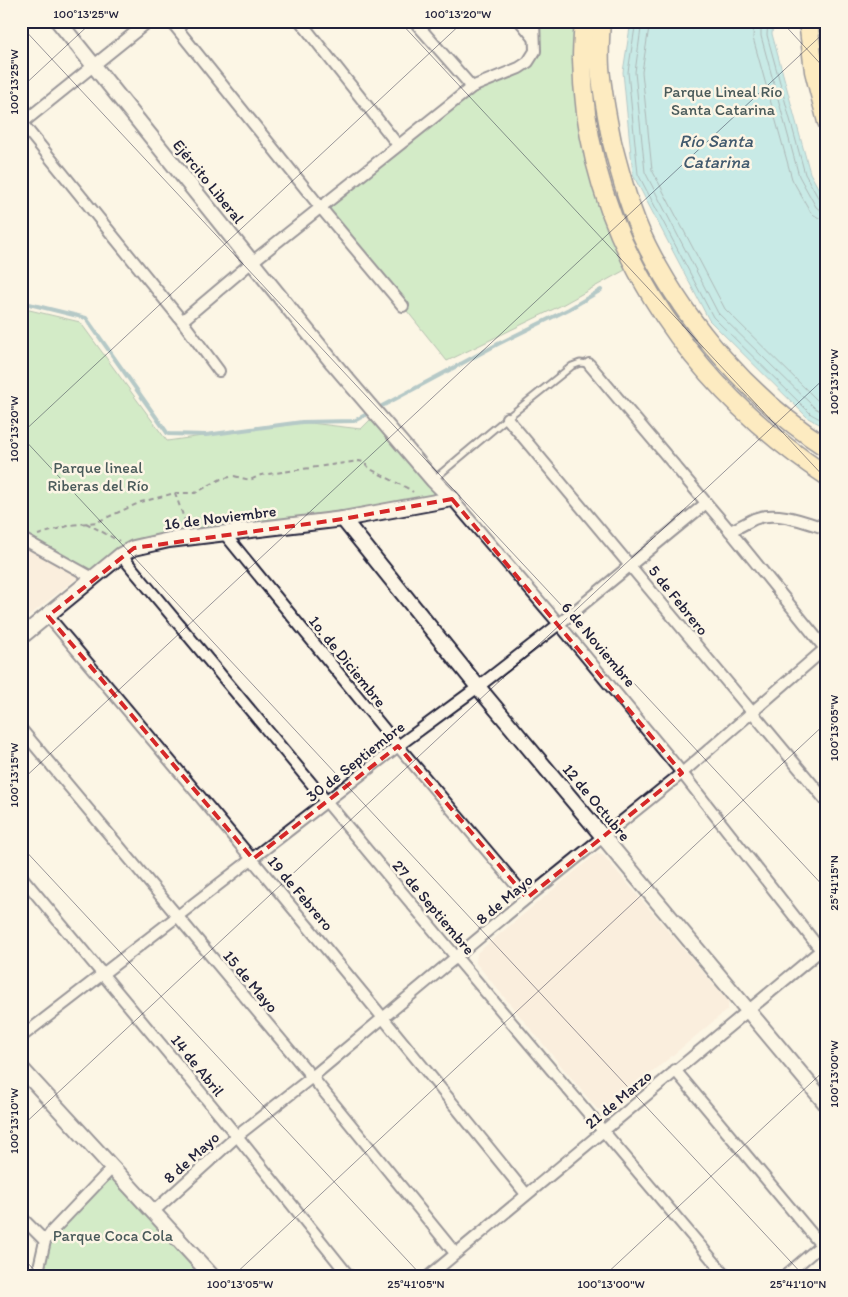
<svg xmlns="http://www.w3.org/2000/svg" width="848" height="1297" viewBox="0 0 848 1297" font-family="Itim,sans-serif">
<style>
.built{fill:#f9e4d2}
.green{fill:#a3dda3;stroke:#62806f}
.water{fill:#8bdce6;stroke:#6192a2}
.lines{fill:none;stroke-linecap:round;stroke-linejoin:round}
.shore{stroke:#4c6c7f;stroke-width:1}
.stream{stroke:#6192a2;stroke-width:4}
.service-casing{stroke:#22223b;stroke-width:9}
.minor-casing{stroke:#22223b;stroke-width:14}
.tertiary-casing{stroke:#22223b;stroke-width:18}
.trunk-casing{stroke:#22223b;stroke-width:21}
.path{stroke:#22223b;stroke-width:2;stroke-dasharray:5 4;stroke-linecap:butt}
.service{stroke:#fcf5e5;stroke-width:5}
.minor{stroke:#fcf5e5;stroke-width:10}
.tertiary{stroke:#fcf5e5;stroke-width:14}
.trunk{stroke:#fede96;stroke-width:18}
.marked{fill:none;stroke:#d62828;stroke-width:4;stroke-dasharray:10 6;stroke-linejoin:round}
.ticks{fill:none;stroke:#22223b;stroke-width:1;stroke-opacity:0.45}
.labels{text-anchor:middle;stroke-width:5;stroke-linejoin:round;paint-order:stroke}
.park-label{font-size:16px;fill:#495a5a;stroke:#fcf5e5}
.street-label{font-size:16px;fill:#22223b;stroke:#fcf5e5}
.water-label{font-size:18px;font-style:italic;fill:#425a6e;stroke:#fcf5e5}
.neatline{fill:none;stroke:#22223b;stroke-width:2}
.ticks-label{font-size:12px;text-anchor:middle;fill:#22223b}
</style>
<rect width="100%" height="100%" fill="#fcf5e5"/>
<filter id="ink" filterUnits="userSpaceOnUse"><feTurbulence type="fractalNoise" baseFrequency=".02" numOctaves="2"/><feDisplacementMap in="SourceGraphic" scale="10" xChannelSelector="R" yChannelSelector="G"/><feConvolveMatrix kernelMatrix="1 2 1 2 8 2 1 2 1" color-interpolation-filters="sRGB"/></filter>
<g filter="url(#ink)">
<g class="built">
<path d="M21 545 78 577 21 622Z"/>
<path d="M596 854 603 855 728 1001V1009L607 1110 597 1109 476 963 477 953Z"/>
</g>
<g class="green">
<path d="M535 21H587L584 83 609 205 634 265 560 306 447 361 403 306 321 208 472 87 533 55Z"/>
<path d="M21 308 80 322 167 441 302 422 361 429 376 414 452 499 146 544 93 578 21 538Z"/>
<path d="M114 1176 204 1276H42L48 1243Z"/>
</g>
<path class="water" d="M631 21H773L772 34 810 173 827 204V428L808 418 709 320 633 175 623 72Z"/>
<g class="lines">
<g class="shore">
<path d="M636 21 628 72 638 174 713 317 811 414 827 423"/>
<path d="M642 21 635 72 645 172 718 313 815 408 827 415"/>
<path d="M650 21 642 72 652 170 725 309 819 402 827 407"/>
<path d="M754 21 753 38 792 179 811 213 819 218 827 219"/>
<path d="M761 21V36L799 176 816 207 820 210 827 211"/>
<path d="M768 21 767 35 805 174 821 203 827 205"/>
</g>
<path class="stream" d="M21 302 86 318 168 434 206 435 302 422 354 421 498 344 569 309 601 290"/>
<defs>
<path id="service" d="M433 480 507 418 572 366 580 363 589 364"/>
<g id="minor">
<path d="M171 21 321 208 403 306"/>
<path d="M300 21 398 145"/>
<path d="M414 21 472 87"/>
<path d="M520 21 534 38"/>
<path d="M21 122 182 321 219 371"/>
<path d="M21 124 149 21"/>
<path d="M182 321 252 262 472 87 519 68 528 62 535 51 534 21"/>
<path d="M589 364 730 531 827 651"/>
<path d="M507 418 827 802"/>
<path d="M452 499 559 624 682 773 827 958"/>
<path d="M730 531C738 528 746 523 754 519 777 510 805 522 827 529"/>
<path d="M224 533 398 746 527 898"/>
<path d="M21 538 93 578"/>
<path d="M121 555 456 957 726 1276"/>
<path d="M48 616C210 807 369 999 526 1194"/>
<path d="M21 729 312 1077 455 1253"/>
<path d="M21 876 237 1136 349 1276"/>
<path d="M21 1037 398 746 478 687 559 624 705 504"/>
<path d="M675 1070 827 1252"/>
<path d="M153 1212 237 1136 312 1077 527 898 682 773 827 647"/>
<path d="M21 1217 45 1241"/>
<path d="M37 1276 45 1241 52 1231 112 1168"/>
<path d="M429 1276 827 945"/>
<path d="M785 1276 827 1240"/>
</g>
<g id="tertiary">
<path d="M58 21 333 363 433 480 452 499"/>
<path d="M343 519 478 687 827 1105"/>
<path d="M21 637 121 555 134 548 169 540 343 519 452 499"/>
<path d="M21 1068 212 1276"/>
</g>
<g id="trunk">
<path d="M584 21C583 34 582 47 582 59 585 232 685 383 827 476"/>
<path d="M601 21C600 36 599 52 600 67 602 92 607 117 612 142 621 177 631 214 647 246 688 327 751 399 827 448"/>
<path d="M808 21 814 71 827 122"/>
</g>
</defs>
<use href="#service" class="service-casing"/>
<use href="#minor" class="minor-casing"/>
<use href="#tertiary" class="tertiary-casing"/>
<use href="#trunk" class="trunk-casing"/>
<g class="path">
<path d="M175 493 186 524"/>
<path d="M86 523 119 541"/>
<path d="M38 535 71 525 97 522 141 502 175 493H195L221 479 234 476 250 480 261 475 359 461 364 462 370 469 409 489 413 492"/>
</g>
<use href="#service" class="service"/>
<use href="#minor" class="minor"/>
<use href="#tertiary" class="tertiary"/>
<use href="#trunk" class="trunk"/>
</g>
</g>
<path d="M0 0H848V1297H0ZM452 499 682 773 527 898 398 746 253 859 48 616 134 548 343 519Z" fill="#fcf5e5" fill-opacity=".55" fill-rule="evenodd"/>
<path class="marked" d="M452 499 682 773 527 898 398 746 253 859 48 616 134 548 343 519Z"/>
<path class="ticks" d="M399 21 827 480M781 21 827 71M21 26 827 890M21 88 93 21M21 434 464 21M21 436 804 1276M21 781 827 30M21 846 422 1276M21 1127 827 376M21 1256 40 1276M233 1276 827 722M604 1276 827 1068"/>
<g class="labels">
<g class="park-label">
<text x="723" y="97">Parque Lineal Río<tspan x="723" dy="18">Santa Catarina</tspan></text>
<text x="98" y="473">Parque lineal<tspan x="98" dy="18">Riberas del Río</tspan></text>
<text x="113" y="1241">Parque Coca Cola</text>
</g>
<g class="street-label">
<text transform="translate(209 181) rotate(51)" y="6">Ejército Liberal</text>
<text transform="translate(220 517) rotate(-7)" y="6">16 de Noviembre</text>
<text transform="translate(679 600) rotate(51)" y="6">5 de Febrero</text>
<text transform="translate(599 644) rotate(50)" y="6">6 de Noviembre</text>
<text transform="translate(348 661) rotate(51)" y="6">1o. de Diciembre</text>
<text transform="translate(355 761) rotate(-38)" y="6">30 de Septiembre</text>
<text transform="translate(597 802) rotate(50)" y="6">12 de Octubre</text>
<text transform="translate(301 893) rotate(50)" y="6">19 de Febrero</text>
<text transform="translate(504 899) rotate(-40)" y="6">8 de Mayo</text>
<text transform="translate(434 907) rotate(50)" y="6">27 de Septiembre</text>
<text transform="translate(251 981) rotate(50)" y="6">15 de Mayo</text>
<text transform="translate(198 1065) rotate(51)" y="6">14 de Abril</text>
<text transform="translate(618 1099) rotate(-40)" y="6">21 de Marzo</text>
<text transform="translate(191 1157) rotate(-42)" y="6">8 de Mayo</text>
</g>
<g class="water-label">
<text x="716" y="147">Río Santa<tspan x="716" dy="21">Catarina</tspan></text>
</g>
</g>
<rect width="848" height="1297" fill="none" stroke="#fcf5e5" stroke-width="55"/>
<rect x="28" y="28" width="792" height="1242" class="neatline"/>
<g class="ticks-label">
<text x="86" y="18">100°13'25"W</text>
<text x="458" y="18">100°13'20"W</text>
<text transform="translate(14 82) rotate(-90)" y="4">100°13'25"W</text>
<text transform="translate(834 382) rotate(-90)" y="4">100°13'10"W</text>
<text transform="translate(14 429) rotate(-90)" y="4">100°13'20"W</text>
<text transform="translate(834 728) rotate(-90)" y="4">100°13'05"W</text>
<text transform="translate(14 775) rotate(-90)" y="4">100°13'15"W</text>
<text transform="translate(834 883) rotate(-90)" y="4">25°41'15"N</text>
<text transform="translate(834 1074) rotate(-90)" y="4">100°13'00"W</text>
<text transform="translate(14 1121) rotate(-90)" y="4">100°13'10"W</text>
<text x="240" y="1288">100°13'05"W</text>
<text x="416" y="1288">25°41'05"N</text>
<text x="611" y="1288">100°13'00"W</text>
<text x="798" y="1288">25°41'10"N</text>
</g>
</svg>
